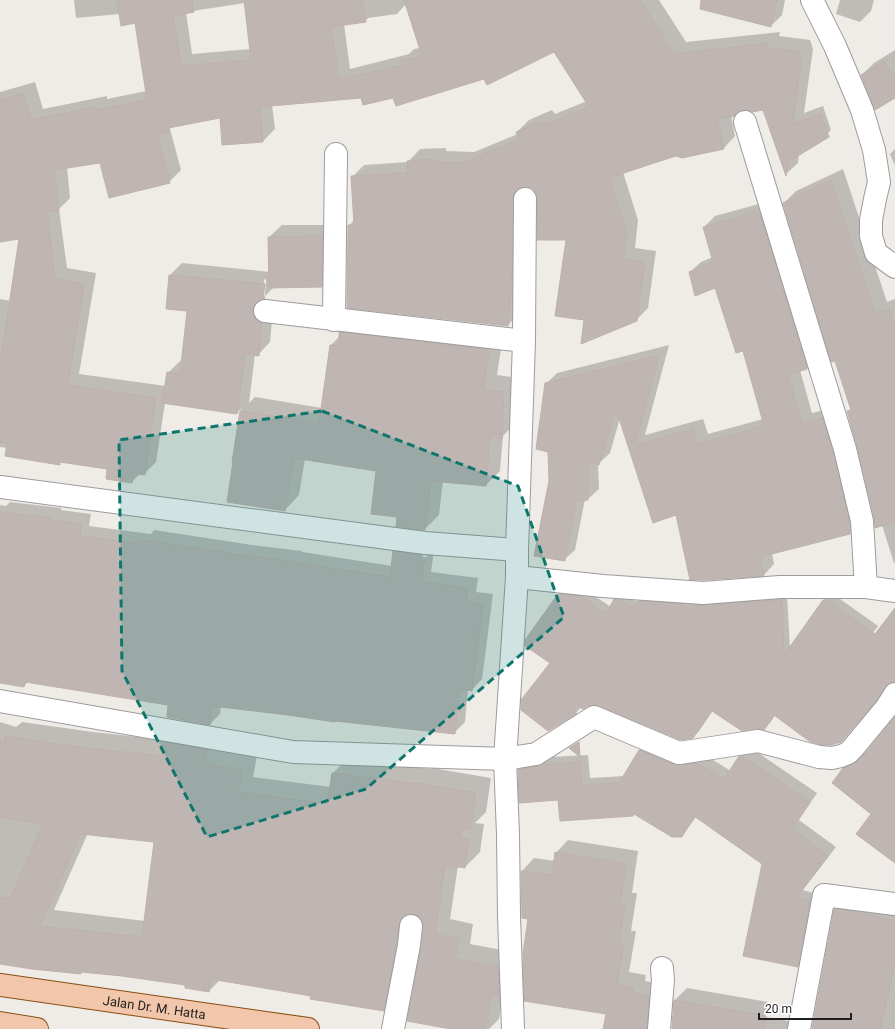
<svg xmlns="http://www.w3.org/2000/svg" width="895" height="1029" viewBox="0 0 895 1029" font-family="Roboto,sans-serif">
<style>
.shadow{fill:#0003;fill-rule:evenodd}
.building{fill:#bfb6b4;stroke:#bfb0ab;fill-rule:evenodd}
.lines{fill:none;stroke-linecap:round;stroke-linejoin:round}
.minor-casing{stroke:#9c9c9c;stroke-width:24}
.primary-casing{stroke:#884e12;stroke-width:24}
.minor{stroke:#fff;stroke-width:22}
.primary{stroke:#f1c6aa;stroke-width:22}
.marked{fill:#0f766e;fill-opacity:0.2;stroke:#0f766e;stroke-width:3;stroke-dasharray:8 5;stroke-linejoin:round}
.labels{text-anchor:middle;stroke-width:3.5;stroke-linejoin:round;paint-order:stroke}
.street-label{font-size:13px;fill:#1f1f1f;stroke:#fff}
</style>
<rect width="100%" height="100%" fill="#efebe7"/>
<g class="shadow">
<path d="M74 0H659L686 42 780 32 779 36 810 40 813 49 804 113 823 106 831 130 819 142 799 154 798 163 786 174 764 109H741L731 115 735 136 724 148 675 155 623 172 638 220 635 248 656 251 648 308 636 320 585 319 567 239 537 193 532 188 524 186 523 257 520 313 508 325 348 307 349 226 354 220 352 177 364 165 408 162 420 149 446 148V151L474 152 518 134 517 132 529 120 552 110 555 114 587 101 555 51 484 78 394 97H362L272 105 275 129 263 141 223 144 221 116 173 126 170 129 181 170 169 182 100 162 67 167 70 198 59 209 67 268 96 273 79 374 166 386 168 373 180 361H183L188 311 170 275 182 263 270 272 269 237 282 225H334V274L321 286 274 287 265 296 266 304 273 310 270 342 258 355 255 354 249 403 255 397 322 408 331 345 340 336V333L354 318 503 336 497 375 518 378 515 423 503 436 500 471 486 485 443 481 439 515 425 529 398 516 377 470 305 459 299 495 285 510 235 461H233L241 409 237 413 165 403 156 462 144 474 141 473 132 482 108 469 62 461 59 464 7 448 0 447V299L11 301 20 238 0 241V92L35 82 43 109 107 96V99L146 91 136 22 120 14 76 18ZM245 3 251 49 192 54 186 12ZM406 4 420 48 414 49 409 54 350 69 344 24 365 21 368 18 397 14ZM264 279 266 280 265 295 263 297Z"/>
<path d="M733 0H785L782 15 771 26Z"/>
<path d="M840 0H874L871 11 860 22 836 14Z"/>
<path d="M895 50V97L862 75 874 63Z"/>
<path d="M895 149V166L890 154Z"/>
<path d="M843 169 887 302 895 299V562L894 563 882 525 875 518 858 446 848 412 852 408 784 203 796 191Z"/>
<path d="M766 202 818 357 807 368 800 370 812 413 833 408 861 523 850 534 772 553 774 564 764 575 703 579 677 514 653 522 620 418 610 453 598 464 599 489 588 499H585L575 550 564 560 550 481 546 384 557 373 669 345 645 435 703 419 708 434 763 419 744 350 716 286 690 272 701 262 713 257 704 227 715 216Z"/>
<path d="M10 502 61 508V510L91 514 89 526 151 534 154 530 252 545 302 551V552L392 566 394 552 404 542 434 550 431 572 478 578 476 592 493 594 482 679 472 690 468 689 465 722 454 733 221 706 220 714 210 724 169 704 28 682 24 686 0 682V505L6 506ZM401 551 427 555V557L401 554Z"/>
<path d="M565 588 587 591 611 607 614 600 620 594 638 602 644 595 686 598 697 604 702 599 787 594 790 649 824 600 830 594H833L878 626 866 642 895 668V681L889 682 883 693 850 732 840 742 776 714 770 723 764 729 713 710 699 731 692 737 599 704H592L581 707 576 713 552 663 559 595Z"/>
<path d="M895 718V861L873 814 844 769 857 756 867 752Z"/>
<path d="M0 722 16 727 22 722 93 732 167 740 257 756 253 777 331 787 333 773 348 758 431 769 432 768 491 778 486 812 475 823 484 824 480 852 465 867 458 866 450 919 473 924 470 944 513 952 504 990 499 1019 489 1029H457L424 927 423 920 419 915 413 913 412 927 399 995 383 1010 312 995 221 979 209 991 186 985 122 976 83 971 81 973 0 963ZM88 833 155 841 145 921 54 910Z"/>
<path d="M648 742 705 755 731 771 740 757 749 749 751 748 817 793 799 820 836 847 803 890 817 894 805 958 797 966 763 863 696 817 689 827 681 836 634 814 559 799 519 770 527 762 550 757 588 755 590 778 625 776 640 750Z"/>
<path d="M568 840 638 851 632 893H637L631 931H636L629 972 646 975 645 981 661 984 670 1029H604L607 1013 530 918 523 917 522 871 534 858 555 861 556 853Z"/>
<path d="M848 897 895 906V1029H811H813L835 909Z"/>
<path d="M687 988 768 1002 765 1017 801 1023 809 1029H673L675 1000Z"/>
</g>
<g class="building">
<path d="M117 0H192L194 12 173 16 181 66 251 60 244 0H362L366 22 331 27 339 80 402 65 401 61 422 56 404 0H640L674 54 768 43 767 48 798 51 801 61 793 124 821 114 829 137 788 162 786 176 763 110 752 112 747 110H742L736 113 735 116 717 119 724 149 682 158 676 156 651 164 609 178 627 232 623 259 645 262 637 321 581 344 584 320 555 316 566 240H537V199L536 193 532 188 525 187 519 188 514 193 512 199V270L508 326 347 308 348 225H354L351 176 408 173 407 161 434 159V162L462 163 519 140 516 132 540 121 543 125 589 107 554 52 487 85 484 79 396 106 393 98 363 105 361 98 260 107 263 142 222 145 220 118 168 128 169 132 157 134 170 183 109 198 100 163 54 170 59 211 47 212 55 279 84 284 68 385 156 398 145 475 133 473 132 483 106 479 107 469 60 462V465L5 456 7 443 0 442V364L19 239 0 242V100L23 93 31 120 95 107 96 110 147 100 135 23 121 26Z"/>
<path d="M701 0H777L771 27 700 9Z"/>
<path d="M884 61 895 79V98L875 110 861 75Z"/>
<path d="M831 180 875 313 889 309 895 326V522L875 528 874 518 857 446 847 411 851 410 835 361 831 362 783 203Z"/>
<path d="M755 212 757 215 760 214 807 369 788 375 802 423 822 418 833 452 850 523V534L760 557 764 576 703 580H690L676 515 653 523 616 409 599 465 588 461V500L576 501 565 561 534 556 549 481 548 452 536 449 545 383 659 355 635 445 693 429 697 444 764 426 743 351 736 353 715 288 695 296 689 272 713 262 703 227Z"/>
<path d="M323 236 322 287 269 288 268 237Z"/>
<path d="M169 275 265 284 263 299 260 300 255 303 253 310 254 316 257 321 261 323 259 356 245 354 237 414 162 403 167 372 180 374 187 311 166 309Z"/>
<path d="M339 332 489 350 484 389 504 392 502 439 490 435 486 486 431 481 425 530 396 527 397 517 371 514 376 471 294 458 285 511 227 502 233 462H232L240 411 319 423 330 345 339 346Z"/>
<path d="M0 512 52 518 51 520 81 524 80 536 143 544V540L241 555 292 561V562L390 577 393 551 422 555V560H424L422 582 468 588 466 602 483 604 472 691 459 689 455 734 335 721V722L288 715 212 706 210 725 167 717 168 705 25 682 24 687 0 683Z"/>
<path d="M558 594 581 596 606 614 614 599H616L633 608 637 601 652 602 658 605 659 602 680 604 696 612 695 605H704L782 600 784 655 823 600H827L875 634 895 608V682L889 683 885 687 877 700 841 742 831 745H821L809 741 774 715 764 730 756 729 742 731 712 711 693 738 681 740 604 708 593 705 588 706 583 709 575 705 576 714 548 731 521 710V700L550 663 525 646V640Z"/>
<path d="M895 717V863L856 834 871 814 832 783 843 768 853 764 862 757Z"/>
<path d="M5 736 77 747 162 756 164 742 207 750 205 763 242 771 238 792 327 804 332 773 416 784V783L476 793 471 828 461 829 460 838 469 839 465 868 445 865 435 934 459 939 455 959 498 967 499 996 491 995 485 1029H451L407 1021 421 947 423 927 422 921 418 916 413 914 406 915 401 919 399 924 397 943 384 1011 310 999 311 996 211 979 209 992 185 988V985L122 976 81 972V974L32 969 0 964V897L10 899 43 824 0 817V742L4 744ZM81 834 154 842 142 937 40 926Z"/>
<path d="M579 742 580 757 569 748Z"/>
<path d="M639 750 675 765H681L697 763 724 779 739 756H742L810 802 792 828 828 856 796 898 810 901 798 967 743 956 762 864 694 816 682 837H672L634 814 633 816 560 821 558 800 519 803 518 770 542 765 580 762 582 785 619 783Z"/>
<path d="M555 852 626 864 620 905 625 906 619 943 624 944 617 985 634 988 633 993 649 996 647 1029H603L606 1014 524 1001 523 953 528 919 522 918 521 871 552 875Z"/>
<path d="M834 909 852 911 895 921V965L880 1029H812Z"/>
<path d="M674 1000 766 1016 764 1029H672Z"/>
</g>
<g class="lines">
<defs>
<g id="minor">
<path d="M812 0 835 46 862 110 874 150 879 182 875 199 871 220V236L876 253 895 267"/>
<path d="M745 122 845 449 862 521 866 587"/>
<path d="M265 311 524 341"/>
<path d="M334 320 336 154"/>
<path d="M0 487 425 543 517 550"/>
<path d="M517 577 603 586 703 593 780 587H866L895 591"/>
<path d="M0 701 293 752 505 759 536 754 594 717 679 753 758 741 819 757 832 758 841 756 848 753 853 748 887 707 895 694"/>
<path d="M393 1029 409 945 411 926"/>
<path d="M513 1029 509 916 508 834 505 759 517 577V550L524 341 525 199"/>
<path d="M659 1029 663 980 662 968"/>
<path d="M799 1029 824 895 895 904"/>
</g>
<g id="primary">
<path id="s1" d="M0 985 308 1029"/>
<path d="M0 1023 37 1029"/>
</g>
</defs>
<use href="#minor" class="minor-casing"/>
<use href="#primary" class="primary-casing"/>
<use href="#minor" class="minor"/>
<use href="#primary" class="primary"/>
</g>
<path class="marked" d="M322 411 518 486 564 617 366 789 207 837 122 671 119 440Z"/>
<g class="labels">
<g class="street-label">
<text dy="5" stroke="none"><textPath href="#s1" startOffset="156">Jalan Dr. M. Hatta</textPath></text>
</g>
</g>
<path d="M759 1013v6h92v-6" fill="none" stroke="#1f1f1f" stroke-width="2"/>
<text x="765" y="1013" font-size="12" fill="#1f1f1f" stroke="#ffffff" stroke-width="3" paint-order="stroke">20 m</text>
</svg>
